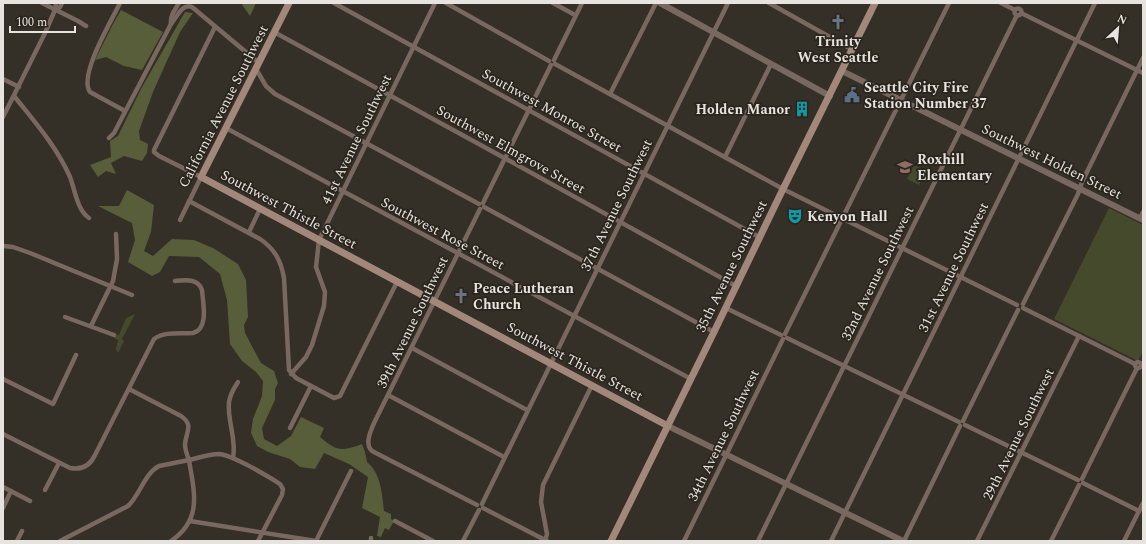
<svg xmlns="http://www.w3.org/2000/svg" width="1146" height="544" viewBox="0 0 1146 544" font-family="Spectral,serif">
<style>
.green{fill:#444a2b}
.forest{fill:#585e3a}
.lines{fill:none;stroke-linecap:round;stroke-linejoin:round}
.minor{stroke:#796860;stroke-width:4.5}
.tertiary{stroke:#796860;stroke-width:6}
.secondary{stroke:#a2877a;stroke-width:7}
.labels{text-anchor:middle;stroke-width:3.5;stroke-linejoin:round;paint-order:stroke}
.poi-label{font-size:14px;font-weight:bold;fill:#e7e3de;stroke:#2a251d;text-anchor:start}
.street-label{font-size:14px;fill:#e7e3de;stroke:#2a251d}
</style>
<rect width="100%" height="100%" fill="#342f27"/>
<g class="green">
<path d="M914 165 926 171 919 185 907 179Z"/>
<path d="M1109 208 1143 225V351L1138 361 1054 319Z"/>
<path d="M135 314 122 339 124 341 118 353 116 349 118 340 114 338 115 334 119 335 126 318Z"/>
</g>
<g class="forest">
<path d="M241 3H256L250 16Z"/>
<path d="M121 10 163 32 142 70 124 66 106 57 95 60 113 24Z"/>
<path d="M185 12 193 13 180 32 153 92 139 131 140 140 148 144 147 153 142 161 124 156 111 163 116 174 106 171 98 177 90 165 111 157 110 141 118 136 142 87Z"/>
<path d="M127 190 154 205 151 232 144 251 153 256 172 239 194 240 213 248 238 264 246 280 248 317 244 325 245 333 261 363 274 371 278 383 275 389V400L262 428 264 439 277 446 291 436 301 417 324 428 320 437C337 451 340 452 362 444L365 452 367 462C381 473 382 494 384 511L391 514V519L394 521 389 530 385 528 381 537 377 536 380 517 362 508 368 477 349 464 324 453 315 469 300 467 290 459 268 452 257 446 251 433 253 419 262 396 263 381 256 372 242 361 230 344 227 300 220 274 199 257 169 256 160 272 152 276 128 262 135 240 132 223 98 206H119Z"/>
</g>
<g class="lines">
<g class="minor">
<path d="M42 3 78 21 86 26"/>
<path d="M120 3C112 20 78 76 90 92L125 111"/>
<path d="M334 3 759 237"/>
<path d="M446 3 549 61"/>
<path d="M553 3 575 15"/>
<path d="M769 3 853 50"/>
<path d="M1001 3 1015 10"/>
<circle cx="1018" cy="12" r="3.5"/>
<path d="M55 10 60 7 62 3"/>
<path d="M1021 13 1143 73"/>
<path d="M171 24C177 17 182 3 192 7L259 63"/>
<path d="M274 32 508 160 736 286"/>
<path d="M554 60 582 3"/>
<path d="M555 64 783 189 1017 305"/>
<path d="M256 69 266 86 275 94 479 204"/>
<path d="M3 79 19 87"/>
<path d="M610 94 656 3"/>
<path d="M14 96C34 121 57 147 70 177 75 190 77 210 89 218"/>
<path d="M3 117 45 33 55 10 56 3"/>
<path d="M226 128 691 379"/>
<path d="M109 138 114 133 171 24C170 15 175 10 179 3"/>
<path d="M725 157 771 64"/>
<path d="M189 201 260 239C275 249 281 261 284 278L289 370 296 378 334 398 340 396 397 282"/>
<path d="M483 203 551 65"/>
<path d="M484 207 714 332"/>
<path d="M1140 218 1143 212"/>
<path d="M180 220 201 177 159 156 154 152V150L215 27"/>
<path d="M249 232 260 209"/>
<path d="M3 246 13 247 30 253 132 295"/>
<path d="M1023 304 1078 194 1082 182 1143 58"/>
<path d="M726 308 781 335"/>
<path d="M1023 308 1135 364"/>
<path d="M65 317 114 335"/>
<path d="M91 326 113 281 117 259 116 234"/>
<path d="M785 334 949 3"/>
<path d="M787 338 959 422"/>
<path d="M412 348 527 410"/>
<circle cx="1138" cy="365" r="3"/>
<path d="M291 374 306 357 312 345 324 306 325 292 316 267 319 240 435 3"/>
<path d="M3 379 53 404 76 355"/>
<path d="M129 389 181 416C194 425 186 432 185 444 185 449 187 455 189 460 198 458 209 454 219 454 232 455 268 476 280 484L283 489 282 495 258 541"/>
<path d="M388 395 504 457"/>
<path d="M963 421 1018 310"/>
<path d="M965 425 1078 480"/>
<path d="M290 428 311 386"/>
<path d="M3 434 70 468C81 470 90 466 95 455L154 339C165 331 180 334 193 333 209 329 203 303 202 290 198 278 185 280 175 281"/>
<path d="M233 458C237 440 227 421 229 402 230 395 234 388 238 382"/>
<path d="M1082 479 1137 368"/>
<path d="M1083 483 1139 511"/>
<path d="M3 487 30 501"/>
<path d="M45 490 59 463"/>
<path d="M482 504 728 3"/>
<path d="M477 505 372 451C364 444 371 430 375 421L480 209"/>
<path d="M3 508 11 491"/>
<path d="M483 508 547 541"/>
<path d="M190 521 316 541"/>
<path d="M395 521 433 541"/>
<path d="M17 541 22 531"/>
<path d="M60 541 128 506C140 495 144 474 159 466L189 460C194 492 203 519 171 541"/>
<path d="M316 541 351 471"/>
<path d="M371 541V538"/>
<path d="M463 541 479 510"/>
<path d="M545 541 547 534 541 502 543 485 592 385"/>
<path d="M684 541 783 339"/>
<path d="M758 541 1017 15"/>
<path d="M831 541 1095 3"/>
<path d="M904 541 960 426"/>
<path d="M977 541 1079 336"/>
<path d="M1051 541 1079 485"/>
<path d="M1124 541 1143 503"/>
</g>
<g class="tertiary">
<path d="M660 3 830 96"/>
<path d="M842 71 1143 220"/>
<path d="M668 426 903 541"/>
</g>
<g class="secondary">
<path d="M289 3 201 177 668 426"/>
<path d="M611 541 714 332 783 189 875 3"/>
</g>
</g>
<defs>
<symbol id="church-bare" viewBox="-9 -9 18 18"><path d="M-1.2-6h2.4v3.5h3.3v2.4h-3.3V6h-2.4V-.1h-3.3v-2.4h3.3Z" fill="#6b7280" stroke="#2a251d" stroke-width="2.5" paint-order="stroke"/></symbol>
<symbol id="civic-bare" viewBox="-9 -9 18 18"><path d="M-.6-6.5H3V-4.5H.6V-3L4-1V1h2V6H-6V1h2V-1L-.6-3ZM-1.2 2.5V6h2.4V2.5Z" fill="#5c6f8a" stroke="#2a251d" stroke-width="2.5" paint-order="stroke"/></symbol>
<symbol id="building-bare" viewBox="-9 -9 18 18"><path d="M-4-6H4V6H1V3H-1V6H-4ZM-2.5-4.3h1.7v1.8h-1.7ZM.8-4.3h1.7v1.8H.8ZM-2.5-1h1.7V.8h-1.7ZM.8-1h1.7V.8H.8Z" fill="#0f9aa8" stroke="#2a251d" stroke-width="2.5" paint-order="stroke"/></symbol>
<symbol id="school-bare" viewBox="-9 -9 18 18"><path d="M0-5L7-2L0 1L-7-2ZM-4 1L0 2.5L4 1V4Q0 6-4 4Z" fill="#8d6e63" stroke="#2a251d" stroke-width="2.5" paint-order="stroke"/></symbol>
<symbol id="theatre-bare" viewBox="-9 -9 18 18"><path d="M-5-5.5Q0-4 5-5.5V0Q5 5 0 6Q-5 5-5 0ZM-3.3-2.5H-1v1.5H-3.3ZM1-2.5H3.3v1.5H1ZM-2.8 1Q0 5.5 2.8 1Z" fill="#0f9aa8" stroke="#2a251d" stroke-width="2.5" paint-order="stroke"/></symbol>
</defs>
<g fill-rule="evenodd">
<use href="#church-bare" x="827" y="11" width="22" height="22"/>
<use href="#civic-bare" x="841" y="84" width="22" height="22"/>
<use href="#building-bare" x="791" y="98" width="22" height="22"/>
<use href="#school-bare" x="894" y="156" width="22" height="22"/>
<use href="#theatre-bare" x="784" y="205" width="22" height="22"/>
<use href="#church-bare" x="450" y="285" width="22" height="22"/>
</g>
<g class="labels">
<g class="poi-label">
<text x="838" y="46" text-anchor="middle">Trinity<tspan x="838" dy="16">West Seattle</tspan></text>
<text x="864" y="92">Seattle City Fire<tspan x="864" dy="16">Station Number 37</tspan></text>
<text x="790" y="114" text-anchor="end">Holden Manor</text>
<text x="917" y="164">Roxhill<tspan x="917" dy="16">Elementary</tspan></text>
<text x="807" y="221">Kenyon Hall</text>
<text x="473" y="293">Peace Lutheran<tspan x="473" dy="16">Church</tspan></text>
</g>
<g class="street-label">
<text transform="translate(223 106) rotate(-63)" y="5">California Avenue Southwest</text>
<text transform="translate(552 110) rotate(29)" y="5">Southwest Monroe Street</text>
<text transform="translate(356 139) rotate(-64)" y="5">41st Avenue Southwest</text>
<text transform="translate(511 149) rotate(29)" y="5">Southwest Elmgrove Street</text>
<text transform="translate(1052 161) rotate(26)" y="5">Southwest Holden Street</text>
<text transform="translate(616 205) rotate(-64)" y="5">37th Avenue Southwest</text>
<text transform="translate(289 209) rotate(28)" y="5">Southwest Thistle Street</text>
<text transform="translate(443 233) rotate(28)" y="5">Southwest Rose Street</text>
<text transform="translate(731 266) rotate(-64)" y="5">35th Avenue Southwest</text>
<text transform="translate(953 267) rotate(-64)" y="5">31st Avenue Southwest</text>
<text transform="translate(877 273) rotate(-64)" y="5">32nd Avenue Southwest</text>
<text transform="translate(412 322) rotate(-64)" y="5">39th Avenue Southwest</text>
<text transform="translate(575 361) rotate(28)" y="5">Southwest Thistle Street</text>
<text transform="translate(1018 434) rotate(-64)" y="5">29th Avenue Southwest</text>
<text transform="translate(723 435) rotate(-64)" y="5">34th Avenue Southwest</text>
</g>
</g>
<rect width="1146" height="544" fill="none" stroke="#e7e3de" stroke-width="8"/>
<g transform="translate(1118 28) rotate(26)" stroke="#2a251d" stroke-width="3" paint-order="stroke">
<path d="M0-3L7 15L0 10L-7 15Z" fill="#e7e3de"/>
<text y="-6" font-size="11" font-weight="bold" text-anchor="middle" fill="#e7e3de">N</text>
</g>
<path d="M10 26v6h65v-6" fill="none" stroke="#e7e3de" stroke-width="2"/>
<text x="16" y="26" font-size="12" fill="#e7e3de" stroke="#2a251d" stroke-width="3" paint-order="stroke">100 m</text>
</svg>
